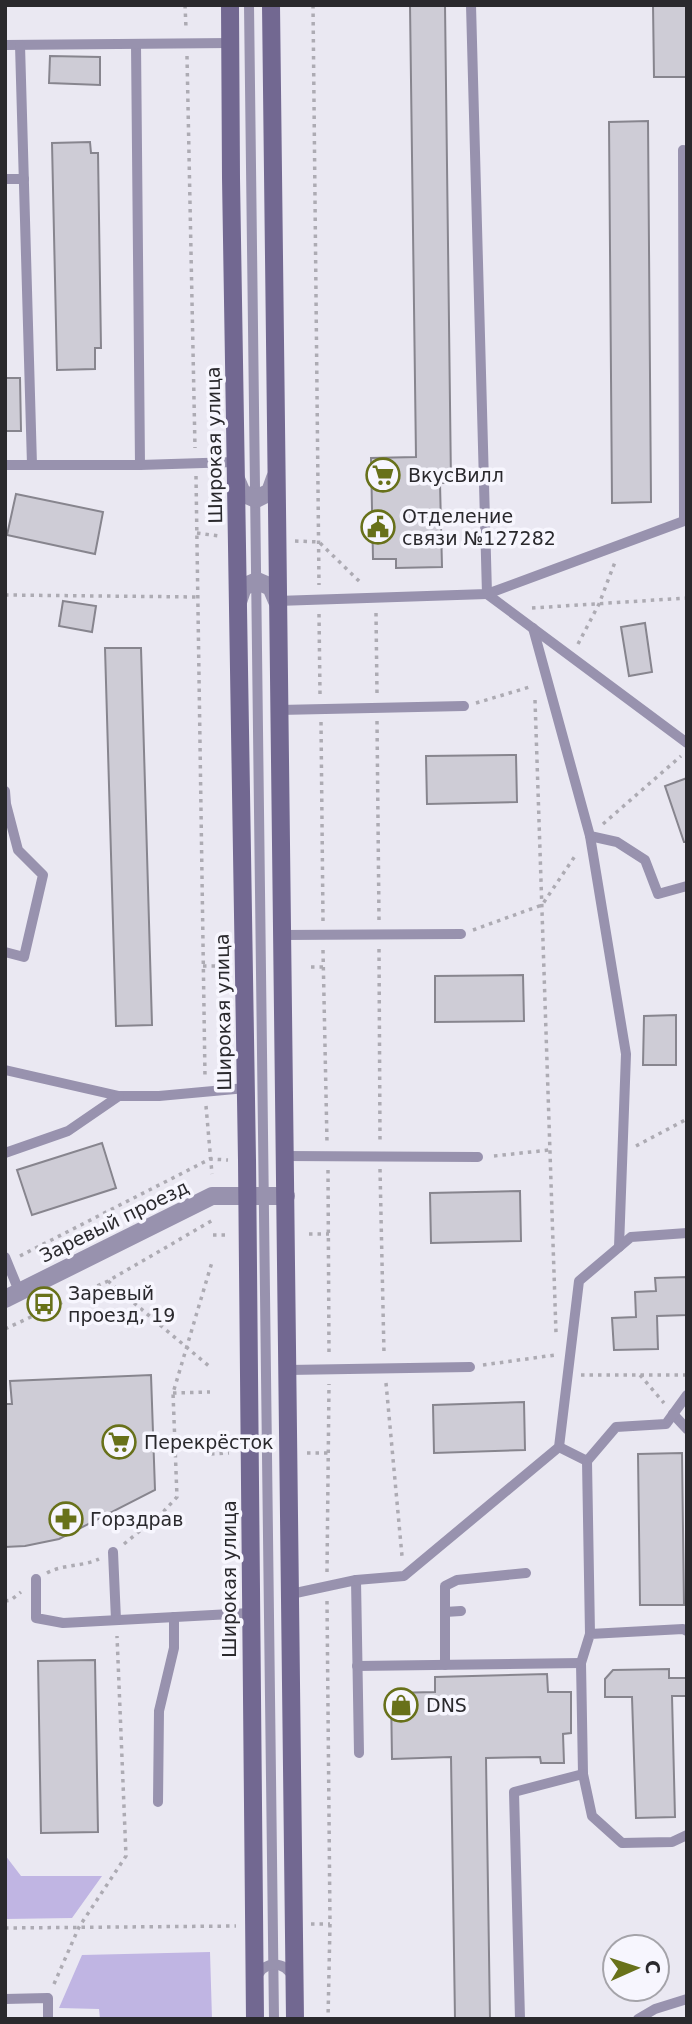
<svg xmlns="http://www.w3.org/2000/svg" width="692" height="2024" viewBox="0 0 692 2024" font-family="'DejaVu Sans',sans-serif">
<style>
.green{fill:#c0b5e3}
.building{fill:#ceccd6;stroke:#87858e;stroke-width:2}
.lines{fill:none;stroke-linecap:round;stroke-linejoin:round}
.path{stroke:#adabb3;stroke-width:3.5;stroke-dasharray:3.5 5;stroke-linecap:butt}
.lane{stroke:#9892ae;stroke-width:10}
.street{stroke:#9892ae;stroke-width:18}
.secondary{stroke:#726891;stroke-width:18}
.labels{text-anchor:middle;stroke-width:7;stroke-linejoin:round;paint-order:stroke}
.street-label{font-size:19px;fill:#2a292d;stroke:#f7f6fe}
.poi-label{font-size:19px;fill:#2a292d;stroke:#f7f6fe;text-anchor:start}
</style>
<rect width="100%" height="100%" fill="#eae8f2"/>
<g class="green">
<path d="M5 1855 21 1876H102L72 1918 5 1919Z"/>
<path d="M210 1952 212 2019H100L99 2009 59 2008 82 1955Z"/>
</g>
<g class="building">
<path d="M410 5H445L451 483H440L442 567 396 568V559H373L371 458 416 457Z"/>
<path d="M653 5H687V77H654Z"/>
<path d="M50 56 100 57V85L49 83Z"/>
<path d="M648 121 651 502 612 503 609 122Z"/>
<path d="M90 142 91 153H98L101 348H95V369L57 370 52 143Z"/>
<path d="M5 378H20L21 431H5Z"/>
<path d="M16 494 103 512 95 554 7 535Z"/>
<path d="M63 601 96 606 92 632 59 626Z"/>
<path d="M645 623 652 672 629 676 621 627Z"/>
<path d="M105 648H141L152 1025 116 1026Z"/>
<path d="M516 755 517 802 427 804 426 756Z"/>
<path d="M687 778V842H684L665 786Z"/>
<path d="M523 975 524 1021 435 1022V976Z"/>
<path d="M676 1015V1065H643L644 1016Z"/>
<path d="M102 1143 116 1188 32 1215 17 1170Z"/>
<path d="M520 1191 521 1241 431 1243 430 1193Z"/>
<path d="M687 1277V1315L657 1316 658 1349 614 1350 612 1318 636 1317 635 1292 656 1291 655 1278Z"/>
<path d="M151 1375 155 1490 59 1539 25 1546 5 1547V1404H12L10 1381Z"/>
<path d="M524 1402 525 1450 434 1453 433 1405Z"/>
<path d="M682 1453 684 1605H640L638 1454Z"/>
<path d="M95 1660 98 1832 41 1833 38 1661Z"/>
<path d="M669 1669V1678H687V1696H672L675 1817 636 1818 632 1697H605V1679L613 1670Z"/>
<path d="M547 1674 548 1692H571V1733L563 1734 564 1763H541L540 1757 486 1758 490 2019H455L451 1757 392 1759 391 1693 435 1692V1677Z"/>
</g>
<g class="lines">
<g class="path">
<path d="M185 5 186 28"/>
<path d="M313 5 319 585"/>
<path d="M187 56 195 448"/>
<path d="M196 476 205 1077"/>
<path d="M197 533 219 536"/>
<path d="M295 541 319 542 361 583"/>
<path d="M5 595 199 597"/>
<path d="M532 608 687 598"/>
<path d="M376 613 377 693"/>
<path d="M319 614 320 694"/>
<path d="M578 644 599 604 615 562"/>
<path d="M535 700 556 1333"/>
<path d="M476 703 533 686"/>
<path d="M377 721 379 920"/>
<path d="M321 722 323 921"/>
<path d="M603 824 681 756"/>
<path d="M473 930 542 905 577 853"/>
<path d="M379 949 380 1141"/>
<path d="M323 950 327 1142"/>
<path d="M203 966H225"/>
<path d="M311 967H323"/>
<path d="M206 1106 212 1174"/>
<path d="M636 1146 687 1119"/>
<path d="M494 1156 549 1150"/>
<path d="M380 1169 384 1354"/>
<path d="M328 1170 329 1355"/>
<path d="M309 1234H329"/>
<path d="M213 1235H229"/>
<path d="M20 1256 210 1159 228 1160"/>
<path d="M108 1281 210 1367"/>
<path d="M5 1329 108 1281 213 1220"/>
<path d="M483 1365 555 1355"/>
<path d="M581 1375H687"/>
<path d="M640 1375 664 1403"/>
<path d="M386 1383 402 1556"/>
<path d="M173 1393 210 1392"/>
<path d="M307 1453H329"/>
<path d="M211 1454 229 1453"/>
<path d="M124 1544 164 1511 177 1497 173 1393 212 1262"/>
<path d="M327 1572 329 1384"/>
<path d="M47 1573C63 1564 82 1567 99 1559"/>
<path d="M5 1601 11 1600 21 1592"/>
<path d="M327 1601 330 1924 328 2019"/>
<path d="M311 1924H330"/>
<path d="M5 1928 236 1926"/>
<path d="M54 1984 79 1927 126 1856 117 1636"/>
</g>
<g class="lane">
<path d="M249 5 274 2019"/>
<path d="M471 5 487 594 687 743"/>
<path d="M136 44 140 465"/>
<path d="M5 45 230 43"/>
<path d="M20 45 32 465"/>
<path d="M5 179H24"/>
<path d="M5 465H140L235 462"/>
<path d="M277 601 487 594 684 521 683 150"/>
<path d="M533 628 590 836 617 842 645 860 658 894 687 886"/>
<path d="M279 710 464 706"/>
<path d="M5 791 6 804 18 850 43 875 24 957 5 952"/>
<path d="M590 836 626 1054 619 1247"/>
<path d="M282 935 461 934"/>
<path d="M5 1070 119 1096H159L246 1088"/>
<path d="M5 1153 68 1131 119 1096"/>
<path d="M285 1156 478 1157"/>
<path d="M5 1257 19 1291"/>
<path d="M288 1370 470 1367"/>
<path d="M673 1414 687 1429"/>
<path d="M559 1447 587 1461 616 1427 666 1424 687 1395"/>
<path d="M587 1461 590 1634"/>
<path d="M113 1552 116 1620"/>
<path d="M36 1579V1618L63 1623 250 1613"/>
<path d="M356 1580 359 1753"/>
<path d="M291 1594 356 1580 404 1576 559 1447 579 1281 631 1237 687 1233"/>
<path d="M445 1612 461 1611"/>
<path d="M687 1631 683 1629 590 1634 581 1663 583 1774 592 1816 622 1843 672 1842 687 1835"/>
<path d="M445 1665V1586L457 1580 526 1573"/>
<path d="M357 1666 581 1663"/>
<path d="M158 1802 159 1711 174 1648V1617"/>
<path d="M256 1979C264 1960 283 1960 293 1977"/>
<path d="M5 1999 48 1998V2019"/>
<path d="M520 2019 514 1792 583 1774"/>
<path d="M638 2019 655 2009 687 1999"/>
</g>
<g class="street">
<path d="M236 479 242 493 256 499 270 492 275 478"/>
<path d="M238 602 243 587 257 581 271 587 277 601"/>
<path d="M5 1299 212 1196H286"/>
</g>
<g class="secondary">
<path d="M230 5 231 178 247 1160 255 2019"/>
<path d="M271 5 295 2019"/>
</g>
</g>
<defs>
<symbol id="supermarket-ring" viewBox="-11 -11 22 22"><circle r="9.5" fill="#f7f6fe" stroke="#68711a" stroke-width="1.5"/><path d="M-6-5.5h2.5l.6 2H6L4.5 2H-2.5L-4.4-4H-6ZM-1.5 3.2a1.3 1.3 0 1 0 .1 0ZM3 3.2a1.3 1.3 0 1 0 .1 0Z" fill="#68711a"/></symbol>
<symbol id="civic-ring" viewBox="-11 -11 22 22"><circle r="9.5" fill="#f7f6fe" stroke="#68711a" stroke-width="1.5"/><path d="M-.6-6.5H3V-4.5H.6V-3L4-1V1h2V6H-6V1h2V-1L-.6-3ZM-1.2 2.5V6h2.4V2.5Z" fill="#68711a"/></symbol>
<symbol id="bus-ring" viewBox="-11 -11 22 22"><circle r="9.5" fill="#f7f6fe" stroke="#68711a" stroke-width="1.5"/><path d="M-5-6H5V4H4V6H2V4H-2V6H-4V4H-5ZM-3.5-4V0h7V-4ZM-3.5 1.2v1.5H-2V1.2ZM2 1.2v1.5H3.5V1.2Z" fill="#68711a"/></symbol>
<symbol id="pharmacy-ring" viewBox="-11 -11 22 22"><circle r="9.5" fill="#f7f6fe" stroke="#68711a" stroke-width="1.5"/><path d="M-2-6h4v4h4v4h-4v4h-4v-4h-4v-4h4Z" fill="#68711a"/></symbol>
<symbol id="shop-ring" viewBox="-11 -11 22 22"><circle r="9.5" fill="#f7f6fe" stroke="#68711a" stroke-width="1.5"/><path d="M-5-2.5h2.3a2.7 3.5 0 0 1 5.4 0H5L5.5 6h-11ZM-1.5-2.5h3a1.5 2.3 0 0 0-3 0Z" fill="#68711a"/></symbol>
</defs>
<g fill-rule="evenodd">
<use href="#supermarket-ring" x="364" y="456" width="38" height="38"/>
<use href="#civic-ring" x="359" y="508" width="38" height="38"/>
<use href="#bus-ring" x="25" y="1285" width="38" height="38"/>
<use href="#supermarket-ring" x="100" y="1423" width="38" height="38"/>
<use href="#pharmacy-ring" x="47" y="1500" width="38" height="38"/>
<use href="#shop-ring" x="382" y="1686" width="38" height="38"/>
</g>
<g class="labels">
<g class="street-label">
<text transform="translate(214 445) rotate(-91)" y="7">Широкая улица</text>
<text transform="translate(223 1012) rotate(-91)" y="7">Широкая улица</text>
<text transform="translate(114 1221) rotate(-26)" y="7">Заревый проезд</text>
<text transform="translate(229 1579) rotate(-90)" y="7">Широкая улица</text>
</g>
<g class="poi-label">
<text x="408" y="482">ВкусВилл</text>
<text x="402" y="523">Отделение<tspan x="402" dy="22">связи №127282</tspan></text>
<text x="68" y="1300">Заревый<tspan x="68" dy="22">проезд, 19</tspan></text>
<text x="144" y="1449">Перекрёсток</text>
<text x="90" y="1526">Горздрав</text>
<text x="426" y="1712">DNS</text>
</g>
</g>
<rect width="692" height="2024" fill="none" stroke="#2a292d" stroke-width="14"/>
<g transform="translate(636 1968) rotate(87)"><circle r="33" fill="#f7f6fe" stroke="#a5a4aa" stroke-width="2"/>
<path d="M0-5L12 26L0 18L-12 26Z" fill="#68711a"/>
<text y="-10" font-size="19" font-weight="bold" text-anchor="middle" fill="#2a292d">С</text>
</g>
</svg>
